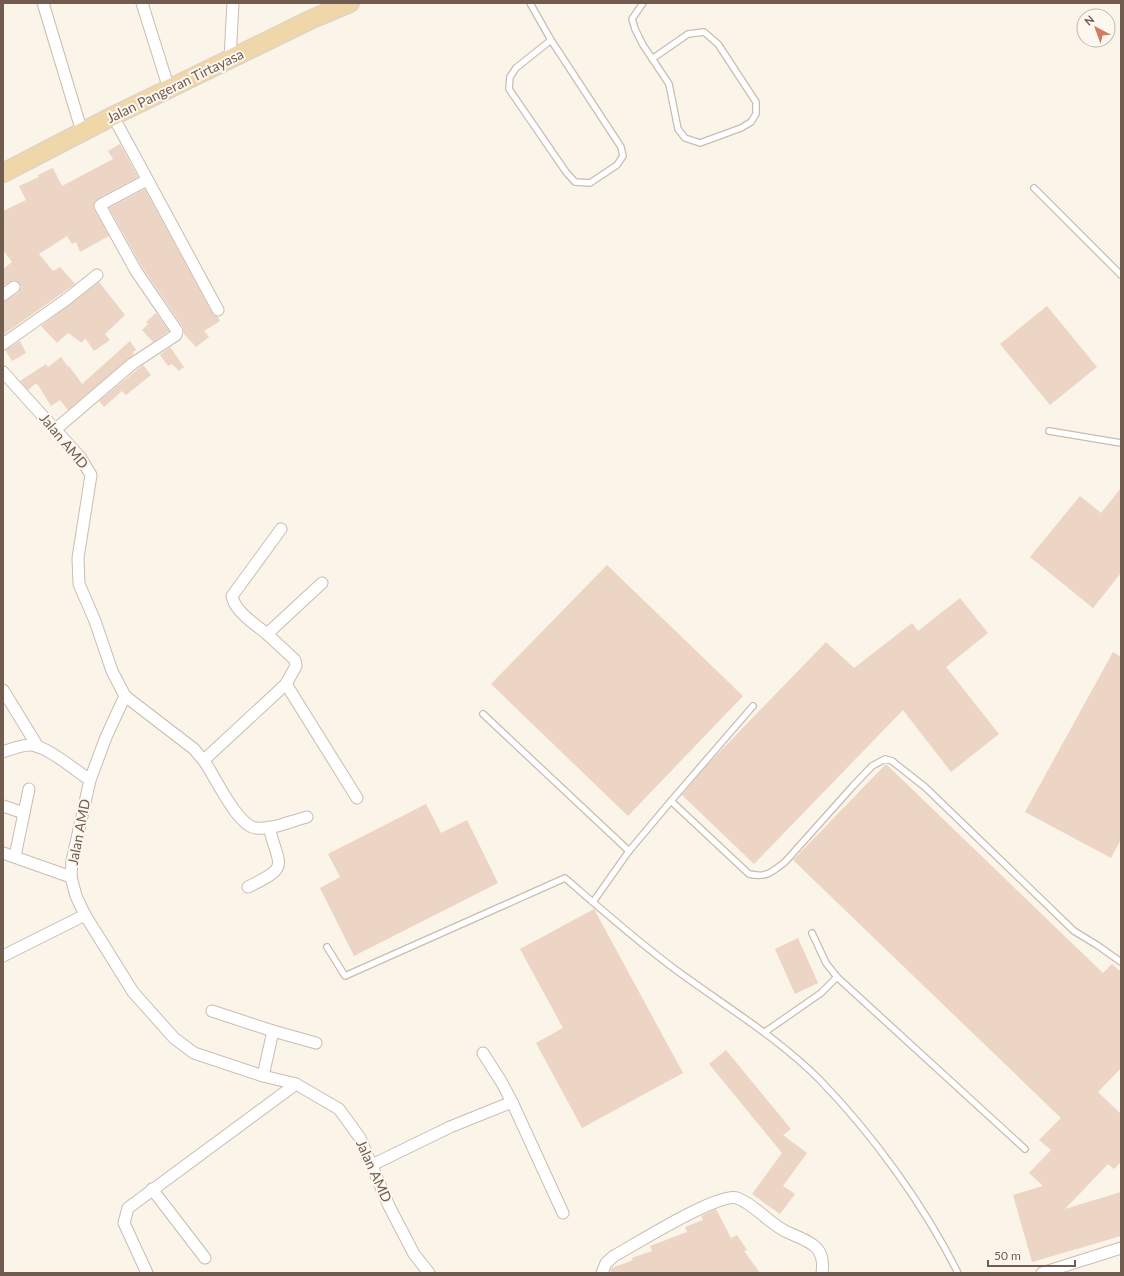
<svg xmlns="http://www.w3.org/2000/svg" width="1124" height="1276" viewBox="0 0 1124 1276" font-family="Lato,sans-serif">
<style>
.building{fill:#ecd5c4}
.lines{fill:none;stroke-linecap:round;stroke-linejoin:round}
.service-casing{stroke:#cbbcb0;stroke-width:8}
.minor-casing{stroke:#cbbcb0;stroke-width:13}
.primary-casing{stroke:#d7d1ce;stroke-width:20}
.service{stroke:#fff;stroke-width:5.5}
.minor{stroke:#fff;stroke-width:11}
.primary{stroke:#f0d7aa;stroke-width:18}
.labels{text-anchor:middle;stroke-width:4;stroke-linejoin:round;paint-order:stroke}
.street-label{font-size:14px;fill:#715c50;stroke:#fdf8ef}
</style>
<rect width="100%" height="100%" fill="#faf4e9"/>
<g class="building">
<path d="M120 144 138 177 99 198 93 205 94 209 109 236 80 252 76 242 72 244 67 236 39 254 53 271 60 267 75 284 3 335V302L18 293 21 287 19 283 14 280 3 286V269L12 262 3 250V211L26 200 19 186 39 177 38 175 53 168 62 186 113 159 108 151Z"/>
<path d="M145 189 212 313 218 317 220 321 204 331 209 337 196 347 184 334 183 327 142 267 109 208Z"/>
<path d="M99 282 125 315 105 334 110 340 94 351 85 338 82 343 68 333 57 343 41 326Z"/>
<path d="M1047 306 1097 367 1050 405 1000 344Z"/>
<path d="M156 313 169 331 153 342 142 330 148 324 146 322Z"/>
<path d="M20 341 26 353 12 361 5 350Z"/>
<path d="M130 341 136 350 133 352 134 354 68 410 60 400 51 406 38 385 35 384 28 390 20 381 46 364 48 367 61 357 68 367 69 366 82 384Z"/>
<path d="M170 347 184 367 179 371 172 364 168 366 160 355Z"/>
<path d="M143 365 151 375 126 395 122 391 104 407 99 401Z"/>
<path d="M1121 488V573L1093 608 1030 557 1080 496 1101 513Z"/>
<path d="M607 565 743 696 628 816 491 684Z"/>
<path d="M960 598 988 633 946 667 999 734 951 772 903 710 754 864 682 795 709 763 826 642 854 668 912 623 918 631Z"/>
<path d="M1113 652 1121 657V839L1111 858 1025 812Z"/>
<path d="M886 764 1103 973 1112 964 1121 972V1068L1098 1092 1121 1114V1162L1114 1169 1108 1164 1065 1209 1121 1192V1236L1032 1262 1013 1195 1043 1186 1029 1173 1051 1150 1039 1140 1061 1118 793 860Z"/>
<path d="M426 804 441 833 467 820 498 883 354 956 320 888 340 877 328 854Z"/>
<path d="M594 909 683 1073 582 1128 536 1043 563 1028 520 949Z"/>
<path d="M798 938 818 983 795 994 775 949Z"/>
<path d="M726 1050 791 1129 783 1135 807 1153 783 1186 795 1194 780 1214 752 1194 782 1153 709 1064Z"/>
<path d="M716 1209 731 1238 737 1235 747 1250 744 1251 760 1273H610L612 1268 633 1260 632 1258 652 1251 650 1246 687 1232 685 1227 703 1220 701 1216Z"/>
</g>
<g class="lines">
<defs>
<g id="service">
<path d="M530 3 551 40 621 147 623 156 617 165 590 183 575 182 566 172 509 89 510 77 516 68 551 40"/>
<path d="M643 3 632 19 635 29 643 45 669 84 678 129 685 138 700 143 741 128 751 122 756 114V102L718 44 704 32 688 34 652 59"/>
<path d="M1034 188 1121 275"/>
<path d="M1049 431 1121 443"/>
<path d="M483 714 629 851"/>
<path d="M671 801 753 706"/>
<path d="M593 902 629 851 671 801 749 874C767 878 772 872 785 862L853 786 872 766 885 759 892 761 925 787 1074 931 1097 945 1121 962"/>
<path d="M812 933 826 963 837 977"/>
<path d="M327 947 345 976 565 878C601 909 637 941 676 970 725 1006 777 1037 820 1080 873 1135 924 1205 958 1273"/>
<path d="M765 1032 821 993 837 977 1025 1149"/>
</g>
<g id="minor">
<path d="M43 3 82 132"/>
<path d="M142 3 169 89"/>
<path d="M230 58 233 3"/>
<path d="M113 116 218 310"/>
<path d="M3 295 14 287"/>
<path d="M3 344 67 299 97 275"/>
<path d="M3 372 80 457 91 475 78 558 79 584 95 621 112 671 125 696 106 737 90 780 72 861 71 877 76 896 85 915 133 992 174 1038 194 1053 263 1076 296 1084 339 1109 360 1138 389 1206 414 1254 429 1273"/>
<path d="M56 429 132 364 176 335 177 331 136 271 100 206 102 204 147 180"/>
<path d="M267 634C255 624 235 612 232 596L281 529"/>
<path d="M286 684 357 798"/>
<path d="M3 690 38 747"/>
<path d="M125 696 194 749C197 753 201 757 204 761 215 776 237 826 256 828 272 830 291 821 307 817"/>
<path d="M3 752C11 749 21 745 30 745 46 745 76 771 90 780"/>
<path d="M204 760 286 684 296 666 295 660 267 634 322 583"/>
<path d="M3 806 24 813"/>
<path d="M3 853 71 877"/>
<path d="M15 856 29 789"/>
<path d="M248 887C291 866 279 868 269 827"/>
<path d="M3 956 85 915"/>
<path d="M212 1011 273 1031 316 1043"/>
<path d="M263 1076 273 1031"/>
<path d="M512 1102 563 1213"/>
<path d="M372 1165 450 1127 512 1102 502 1083 483 1053"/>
<path d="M152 1189 205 1258"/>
<path d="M147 1273 124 1223 128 1208 296 1084"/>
<path d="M602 1273 606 1263 614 1256C636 1244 718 1192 737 1198 756 1205 769 1224 787 1232 809 1242 826 1245 822 1273"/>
<path d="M1042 1273 1121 1248"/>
</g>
<path id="primary" d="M3 173 113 116 312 19 350 3"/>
</defs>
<use href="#service" class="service-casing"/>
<use href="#minor" class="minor-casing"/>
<use href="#primary" class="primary-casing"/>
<use href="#service" class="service"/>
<use href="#minor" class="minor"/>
<use href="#primary" class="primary"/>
</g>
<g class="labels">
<g class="street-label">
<text transform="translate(175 86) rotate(-26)" y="5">Jalan Pangeran Tirtayasa</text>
<text transform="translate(64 441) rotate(50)" y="5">Jalan AMD</text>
<text transform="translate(79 832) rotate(-79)" y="5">Jalan AMD</text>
<text transform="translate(374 1171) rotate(66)" y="5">Jalan AMD</text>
</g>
</g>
<rect width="1124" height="1276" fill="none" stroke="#715c50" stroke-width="8"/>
<g transform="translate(1096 28) rotate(319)"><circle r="19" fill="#fdf8ef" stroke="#c5baaf"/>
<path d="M0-3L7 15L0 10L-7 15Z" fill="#d47a5e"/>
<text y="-6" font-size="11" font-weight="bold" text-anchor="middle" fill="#715c50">N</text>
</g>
<path d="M988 1260v6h87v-6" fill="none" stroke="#715c50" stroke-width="2"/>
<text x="994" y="1260" font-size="12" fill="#715c50" stroke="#fdf8ef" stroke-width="3" paint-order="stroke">50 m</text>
</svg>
